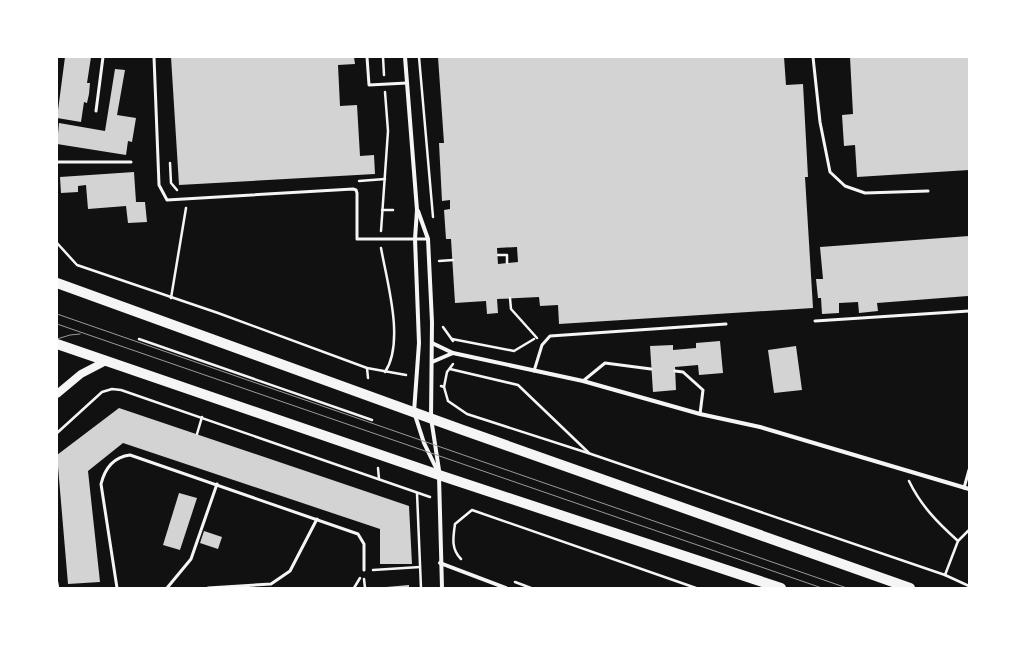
<svg xmlns="http://www.w3.org/2000/svg" width="1026" height="645" viewBox="0 0 1026 645" font-family="'DM Sans',sans-serif">
<style>
.building{fill:#d3d3d3;fill-rule:evenodd}
.lines{fill:none;stroke-linecap:round;stroke-linejoin:round}
.path{stroke:#f5f5f5;stroke-width:2.5}
.service{stroke:#f5f5f5;stroke-width:3}
.minor{stroke:#f5f5f5;stroke-width:4}
.secondary{stroke:#f5f5f5;stroke-width:8}
.primary{stroke:#f5f5f5;stroke-width:10}
.tram{stroke:#9a9a9a;stroke-width:1}
</style>
<rect width="100%" height="100%" fill="#111"/>
<g class="building">
<path d="M65 57H91L87 83H90L89 94 87 103 84 102 81 122 57 118Z"/>
<path d="M171 57H354L355 64 338 65 340 106 357 105 360 156 374 155 375 174 179 185Z"/>
<path d="M438 57H784L786 85 803 84 808 177H805L813 308 559 324 558 305 540 306 539 297 497 299 498 313 487 314 486 301 455 303 451 239H446L444 210 450 209V200L442 201 439 143H444ZM517 247 518 262 498 264 497 248Z"/>
<path d="M850 57H969V170L857 177 855 145 844 146 842 115 853 114Z"/>
<path d="M115 69 125 70 117 115 136 118 132 142 128 141 126 155 57 144 59 123 105 131Z"/>
<path d="M134 172 136 202H145L147 222 128 223 126 206 88 209 86 185 78 186V192L61 193 60 177Z"/>
<path d="M969 236V299L968 296 877 303 878 311 859 313 858 302 839 303V313L822 314 821 298H818L816 279H823L820 247Z"/>
<path d="M720 341 723 373 699 375 698 365 675 367 676 390 653 392 650 346 673 345V350L696 348V343Z"/>
<path d="M796 346 802 390 774 393 768 350Z"/>
<path d="M119 408 409 506 412 564H380V529L123 443 88 471 100 582 68 584 57 455Z"/>
<path d="M179 493 197 498 180 550 163 545Z"/>
<path d="M204 531 222 537 218 549 200 543Z"/>
<path d="M409 585V588H386V587Z"/>
</g>
<g class="lines">
<g class="path">
<path d="M383 57 384 75"/>
<path d="M419 57 433 217"/>
<path d="M170 163 171 183 177 190"/>
<path d="M359 181 385 179"/>
<path d="M382 210H393"/>
<path d="M381 231 388 131 385 92"/>
<path d="M57 243 77 265 218 313 367 368 406 375"/>
<path d="M381 248C387 282 405 342 385 372"/>
<path d="M498 255H507V263"/>
<path d="M439 261 453 260"/>
<path d="M171 298 186 208"/>
<path d="M510 298 511 309 537 338"/>
<path d="M443 327 453 341"/>
<path d="M139 339 372 420"/>
<path d="M452 339 514 351 534 339"/>
<path d="M367 368 368 378"/>
<path d="M450 369 518 385 589 453"/>
<path d="M441 386 444 387 448 401 467 414 591 454 945 575 969 586"/>
<path d="M444 387 447 372 453 364"/>
<path d="M57 433 102 392 112 389 121 390 430 497"/>
<path d="M197 434 202 417"/>
<path d="M378 468 379 479"/>
<path d="M909 481C921 506 938 523 958 541L969 530"/>
<path d="M417 493 421 588"/>
<path d="M461 559C451 549 453 538 455 524L472 510 696 588"/>
<path d="M373 570 420 567"/>
<path d="M945 575 958 541"/>
<path d="M364 579 365 588"/>
<path d="M57 582 58 588"/>
<path d="M515 582 531 588"/>
<path d="M354 588 360 578"/>
</g>
<g class="service">
<path d="M154 57 159 185 167 200 353 189 356 190 357 193V239H428"/>
<path d="M367 57 369 85 407 83"/>
<path d="M813 57 820 122 830 172 845 186 865 193 928 191"/>
<path d="M96 111 103 57"/>
<path d="M57 162H131"/>
<path d="M815 321 969 311"/>
<path d="M534 371 542 345 550 336 726 324"/>
<path d="M675 371 683 372 703 390 700 414"/>
<path d="M583 381 605 363 651 369"/>
<path d="M964 488 969 470"/>
<path d="M117 588 101 484C105 468 114 457 130 455L358 534 364 544V570"/>
<path d="M167 588 191 559 217 484"/>
<path d="M208 588 271 584 290 571 317 519"/>
</g>
<g class="minor">
<path d="M405 57 417 210 415 239 419 343 414 412 424 443 438 472"/>
<path d="M418 211 428 239 432 322 431 418 439 470"/>
<path d="M432 343 453 353 583 381 700 414 760 427 969 489"/>
<path d="M432 362 453 353"/>
<path d="M439 476 442 588"/>
<path d="M440 563 506 588"/>
</g>
<path class="secondary" d="M57 394 81 374 106 361"/>
<g class="primary">
<path d="M57 283 460 429 910 588"/>
<path d="M57 344 439 475 781 588"/>
</g>
<g class="tram">
<path d="M57 314 847 588"/>
<path d="M57 324 822 588"/>
<path d="M57 339 70 335 80 334"/>
</g>
</g>
<rect width="1026" height="645" fill="none" stroke="#ffffff" stroke-width="116"/>
</svg>
